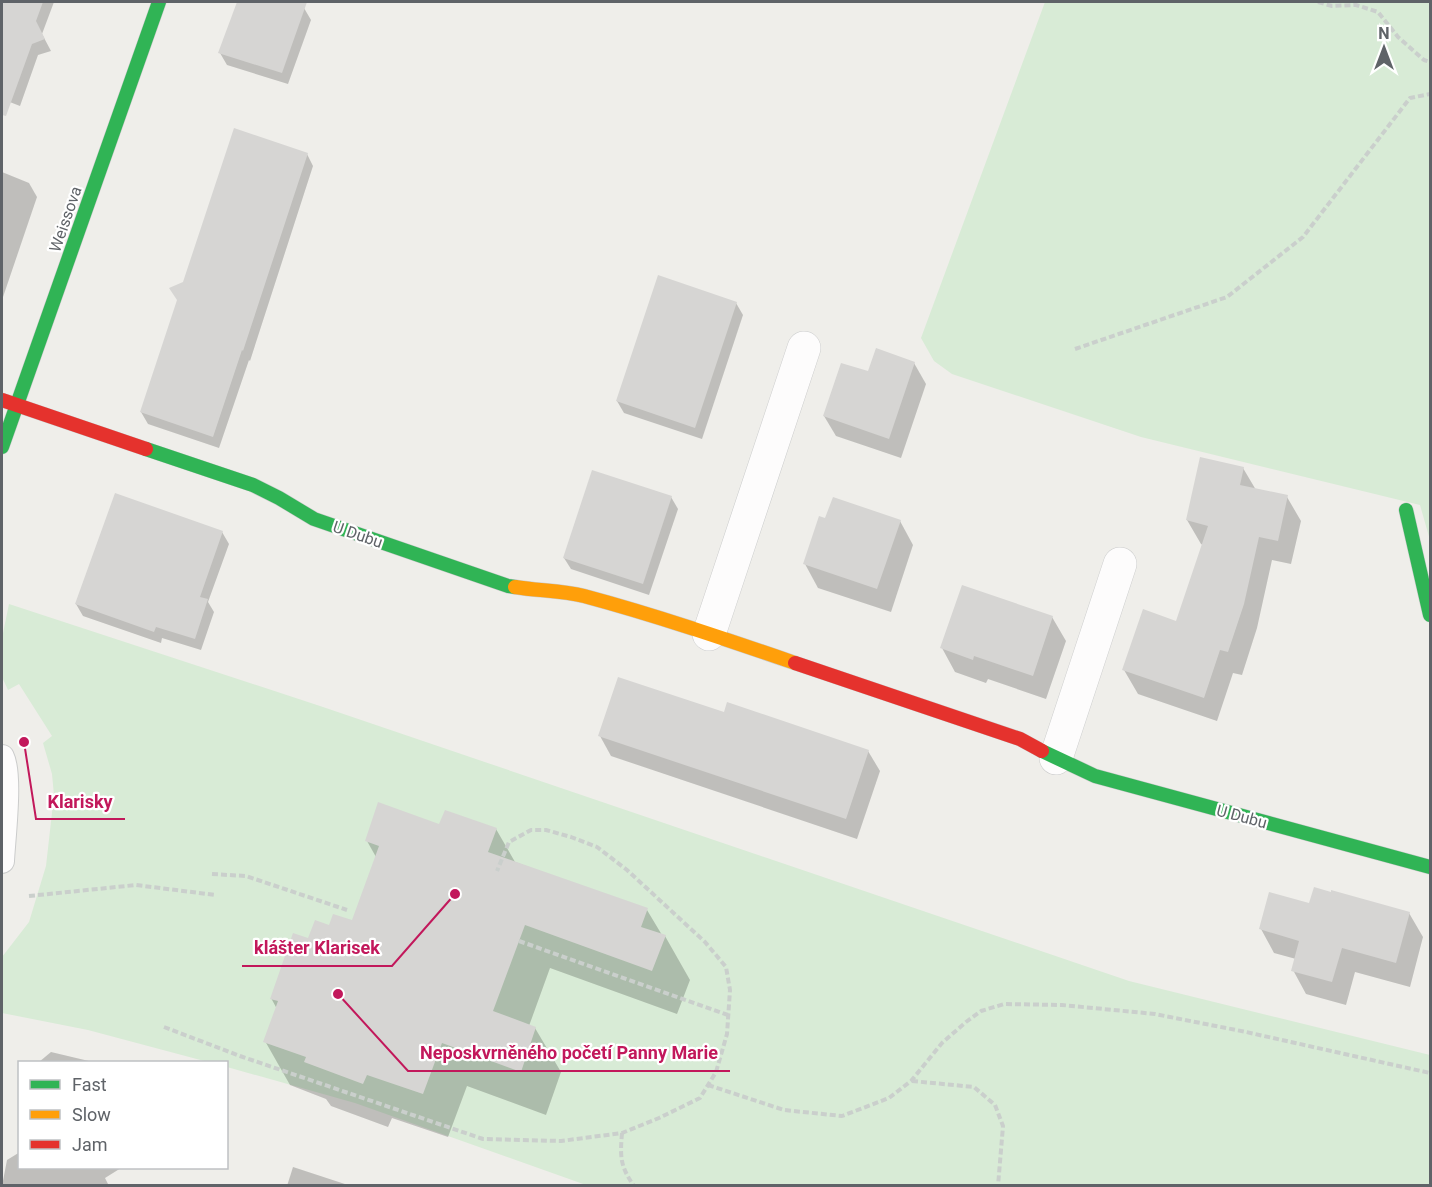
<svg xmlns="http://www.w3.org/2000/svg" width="1432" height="1187" viewBox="0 0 1432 1187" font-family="Roboto,sans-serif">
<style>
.green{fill:#d8ebd6}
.shadow{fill:#0003}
.building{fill:#d6d5d3}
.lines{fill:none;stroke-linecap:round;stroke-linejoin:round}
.lane-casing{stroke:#cbcccc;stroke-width:26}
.street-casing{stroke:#cbcccc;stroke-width:34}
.fast-casing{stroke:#cacacb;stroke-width:15}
.slow-casing{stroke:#cacacb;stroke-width:15}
.jam-casing{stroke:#cacacb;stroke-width:15}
.path{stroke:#cacfcc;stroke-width:4;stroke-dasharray:6 3;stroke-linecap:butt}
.lane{stroke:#fdfcfc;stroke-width:24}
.street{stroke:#fdfcfc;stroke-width:33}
.fast{stroke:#30b455;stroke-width:14}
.slow{stroke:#ff9f0a;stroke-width:14}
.jam{stroke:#e5322d;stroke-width:14}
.labels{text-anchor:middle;stroke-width:4.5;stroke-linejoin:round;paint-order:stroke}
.street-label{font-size:16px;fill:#5f6368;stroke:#fff}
.leader{fill:none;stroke:#c2185b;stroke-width:2}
.callout-dot{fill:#c2185b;stroke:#fff;stroke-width:2}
.callout-label{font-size:18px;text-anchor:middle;font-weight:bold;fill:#c2185b;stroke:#fff;stroke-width:4.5;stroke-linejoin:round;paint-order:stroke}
</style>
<rect width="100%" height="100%" fill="#efeeea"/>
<g class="green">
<path d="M1045 2H1430V540L1420 505 1141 437 952 374 934 361 921 338Z"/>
<path d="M9 604 320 706 1129 981 1430 1055V1185H586L355 1103 227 1067 226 1062H208L88 1030 2 1013V957L29 922 46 866 54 795 52 774 43 743 52 736 19 684 8 690 2 677V638Z"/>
</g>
<g class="shadow">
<path d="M2 2H54L42 34 51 51 38 55 20 106 2 99Z"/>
<path d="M238 2H304L302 7 304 8 311 20 288 84 227 65 220 53Z"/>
<path d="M307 154 313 166 250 361 249 360 219 448 148 424 141 412 185 283Z"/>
<path d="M2 172 29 183 37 197 2 300Z"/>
<path d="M736 303 743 315 702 439 624 413 617 401Z"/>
<path d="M914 363 926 384 901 458 836 436 824 416 869 373Z"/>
<path d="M1243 468 1256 490 1287 497 1301 521 1291 564 1272 560 1257 628 1242 675 1233 673 1217 721 1138 694 1124 670 1176 623 1203 545 1201 544 1187 520Z"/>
<path d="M671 497 678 509 649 595 571 569 564 558Z"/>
<path d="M900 521 913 545 891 612 818 588 805 564Z"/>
<path d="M222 532 229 544 208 602 214 612 201 650 162 638 161 643 83 616 76 604Z"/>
<path d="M1052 617 1066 641 1046 699 988 679 986 683 955 672 942 648Z"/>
<path d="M725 714 868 751 880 771 857 839 611 756 600 736Z"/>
<path d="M440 826 496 829 515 862 647 910 662 935 665 936 690 980 677 1014 550 968 529 1026 535 1028 561 1072 546 1115 467 1086 448 1137 392 1118 388 1127 331 1106 326 1099 290 1085 265 1041 277 1009 271 998 308 940 330 927 353 922 376 857 367 841Z"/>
<path d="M1310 905 1409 913 1423 937 1410 987 1355 972 1346 1005 1306 994 1293 970 1296 959 1274 953 1261 929Z"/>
<path d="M51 1052 93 1062H39Z"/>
<path d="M20 1152V1168H121L105 1178 109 1186H2L7 1160Z"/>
<path d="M293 1167 351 1186H287Z"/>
</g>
<g class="building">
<path d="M2 2H43L36 21 45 39 32 44 6 116 2 115Z"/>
<path d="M237 2H307L282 73 218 53Z"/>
<path d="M234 128 308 153 243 351 242 350 213 437 140 412 177 300 169 288 183 282Z"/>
<path d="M658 275 737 302 695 428 616 401Z"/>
<path d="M876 348 915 362 889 439 823 416 841 363 868 371Z"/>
<path d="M1200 457 1244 467 1240 485 1288 495 1278 541 1259 537 1244 604 1228 652 1220 650 1204 698 1122 670 1143 609 1176 621 1208 526 1186 520Z"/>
<path d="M592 470 672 496 643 584 563 558Z"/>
<path d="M115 493 223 531 200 597 208 599 195 639 156 627 154 632 75 604Z"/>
<path d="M833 497 901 520 877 589 803 564 819 516 825 518Z"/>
<path d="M962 585 1053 616 1033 676 974 656 973 660 940 648Z"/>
<path d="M618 677 724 712 727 702 869 750 846 819 598 736Z"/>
<path d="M378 802 439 824 445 810 497 828 488 852 648 908 641 927 666 935 652 971 525 925 493 1011 536 1027 521 1072 442 1043 423 1094 367 1075 363 1084 304 1062 306 1057 263 1042 278 1001 270 999 293 933 308 938 315 920 329 925 333 914 352 920 379 846 365 841Z"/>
<path d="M1314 887 1331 892V890L1410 912 1396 963 1342 948 1332 982 1291 971 1299 941 1259 929 1269 892 1309 903Z"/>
</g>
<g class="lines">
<defs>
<path id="lane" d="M2 757C11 775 3 839 2 861"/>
<g id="street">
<path d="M709 634 804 348"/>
<path d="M1056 758 1120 564"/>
</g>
<g id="fast">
<path d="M2 447 159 2"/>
<path d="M146 449 253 485 279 498 314 519 508 586 515 587"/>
<path d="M1406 510 1430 615"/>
<path d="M1042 751 1095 776 1430 867"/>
</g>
<path id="slow" d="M515 587C538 591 561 590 584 596 655 615 725 639 795 663"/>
<g id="jam">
<path d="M2 400 146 449"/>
<path d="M795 663 1020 739 1042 751"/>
</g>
</defs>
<use href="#lane" class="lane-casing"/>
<use href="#street" class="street-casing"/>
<use href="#fast" class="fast-casing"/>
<use href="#slow" class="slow-casing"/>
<use href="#jam" class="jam-casing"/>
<g class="path">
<path d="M1318 2 1332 6 1356 5 1378 12 1398 37 1424 60 1430 62"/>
<path d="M1075 349 1227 297 1303 237 1410 98 1430 94"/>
<path d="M212 874 246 876 347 910"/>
<path d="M29 896 136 885 215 895"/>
<path d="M519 941 728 1015"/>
<path d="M164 1027 240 1056 483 1139 561 1141 622 1133 659 1118 700 1098 716 1072 727 1034 730 990 726 967 705 942 627 870 597 847 571 837 546 830H531L509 842 497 871"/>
<path d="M912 1081 974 1087 995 1105 1003 1126 998 1186"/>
<path d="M708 1085 784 1110 842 1116 889 1098 911 1081 942 1043 966 1022 981 1011 1004 1004 1062 1005 1155 1014 1246 1032 1430 1073"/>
<path d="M622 1133C620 1157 620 1166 634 1186"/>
</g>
<use href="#lane" class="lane"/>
<use href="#street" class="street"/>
<use href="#fast" class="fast"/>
<use href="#slow" class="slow"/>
<use href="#jam" class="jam"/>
</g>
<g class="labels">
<g class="street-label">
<text transform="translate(65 219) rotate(-71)" y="6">Weissova</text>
<text transform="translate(358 534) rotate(19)" y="6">U Dubu</text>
<text transform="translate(1242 816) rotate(15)" y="6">U Dubu</text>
</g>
</g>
<path class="leader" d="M24 742L36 819H125M455 894L392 966H242M338 994L408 1071H730"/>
<g class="callout-dot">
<circle cx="24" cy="742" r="6"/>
<circle cx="455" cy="894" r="6"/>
<circle cx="338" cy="994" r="6"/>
</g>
<g class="callout-label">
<text x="80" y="808">Klarisky</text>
<text x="317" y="954">klášter Klarisek</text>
<text x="569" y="1059">Neposkvrněného početí Panny Marie</text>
</g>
<rect width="1432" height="1187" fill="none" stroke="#5f6368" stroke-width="6"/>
<rect x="18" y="1061" width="210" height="108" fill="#ffffff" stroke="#bfc1c3" stroke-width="1.5"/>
<rect x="30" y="1080" width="30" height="9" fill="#30b455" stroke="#bfc1c3" stroke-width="1.5"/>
<text x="72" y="1091" font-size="18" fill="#5f6368">Fast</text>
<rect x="30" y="1110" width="30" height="9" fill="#ff9f0a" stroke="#bfc1c3" stroke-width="1.5"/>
<text x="72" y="1121" font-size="18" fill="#5f6368">Slow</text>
<rect x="30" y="1140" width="30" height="9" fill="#e5322d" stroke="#bfc1c3" stroke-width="1.5"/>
<text x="72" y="1151" font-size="18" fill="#5f6368">Jam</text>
<g transform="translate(1384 48)" stroke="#ffffff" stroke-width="4.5" paint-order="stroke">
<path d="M0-4.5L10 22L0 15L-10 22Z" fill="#5f6368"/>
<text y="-9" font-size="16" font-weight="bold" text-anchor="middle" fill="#5f6368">N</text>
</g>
</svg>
